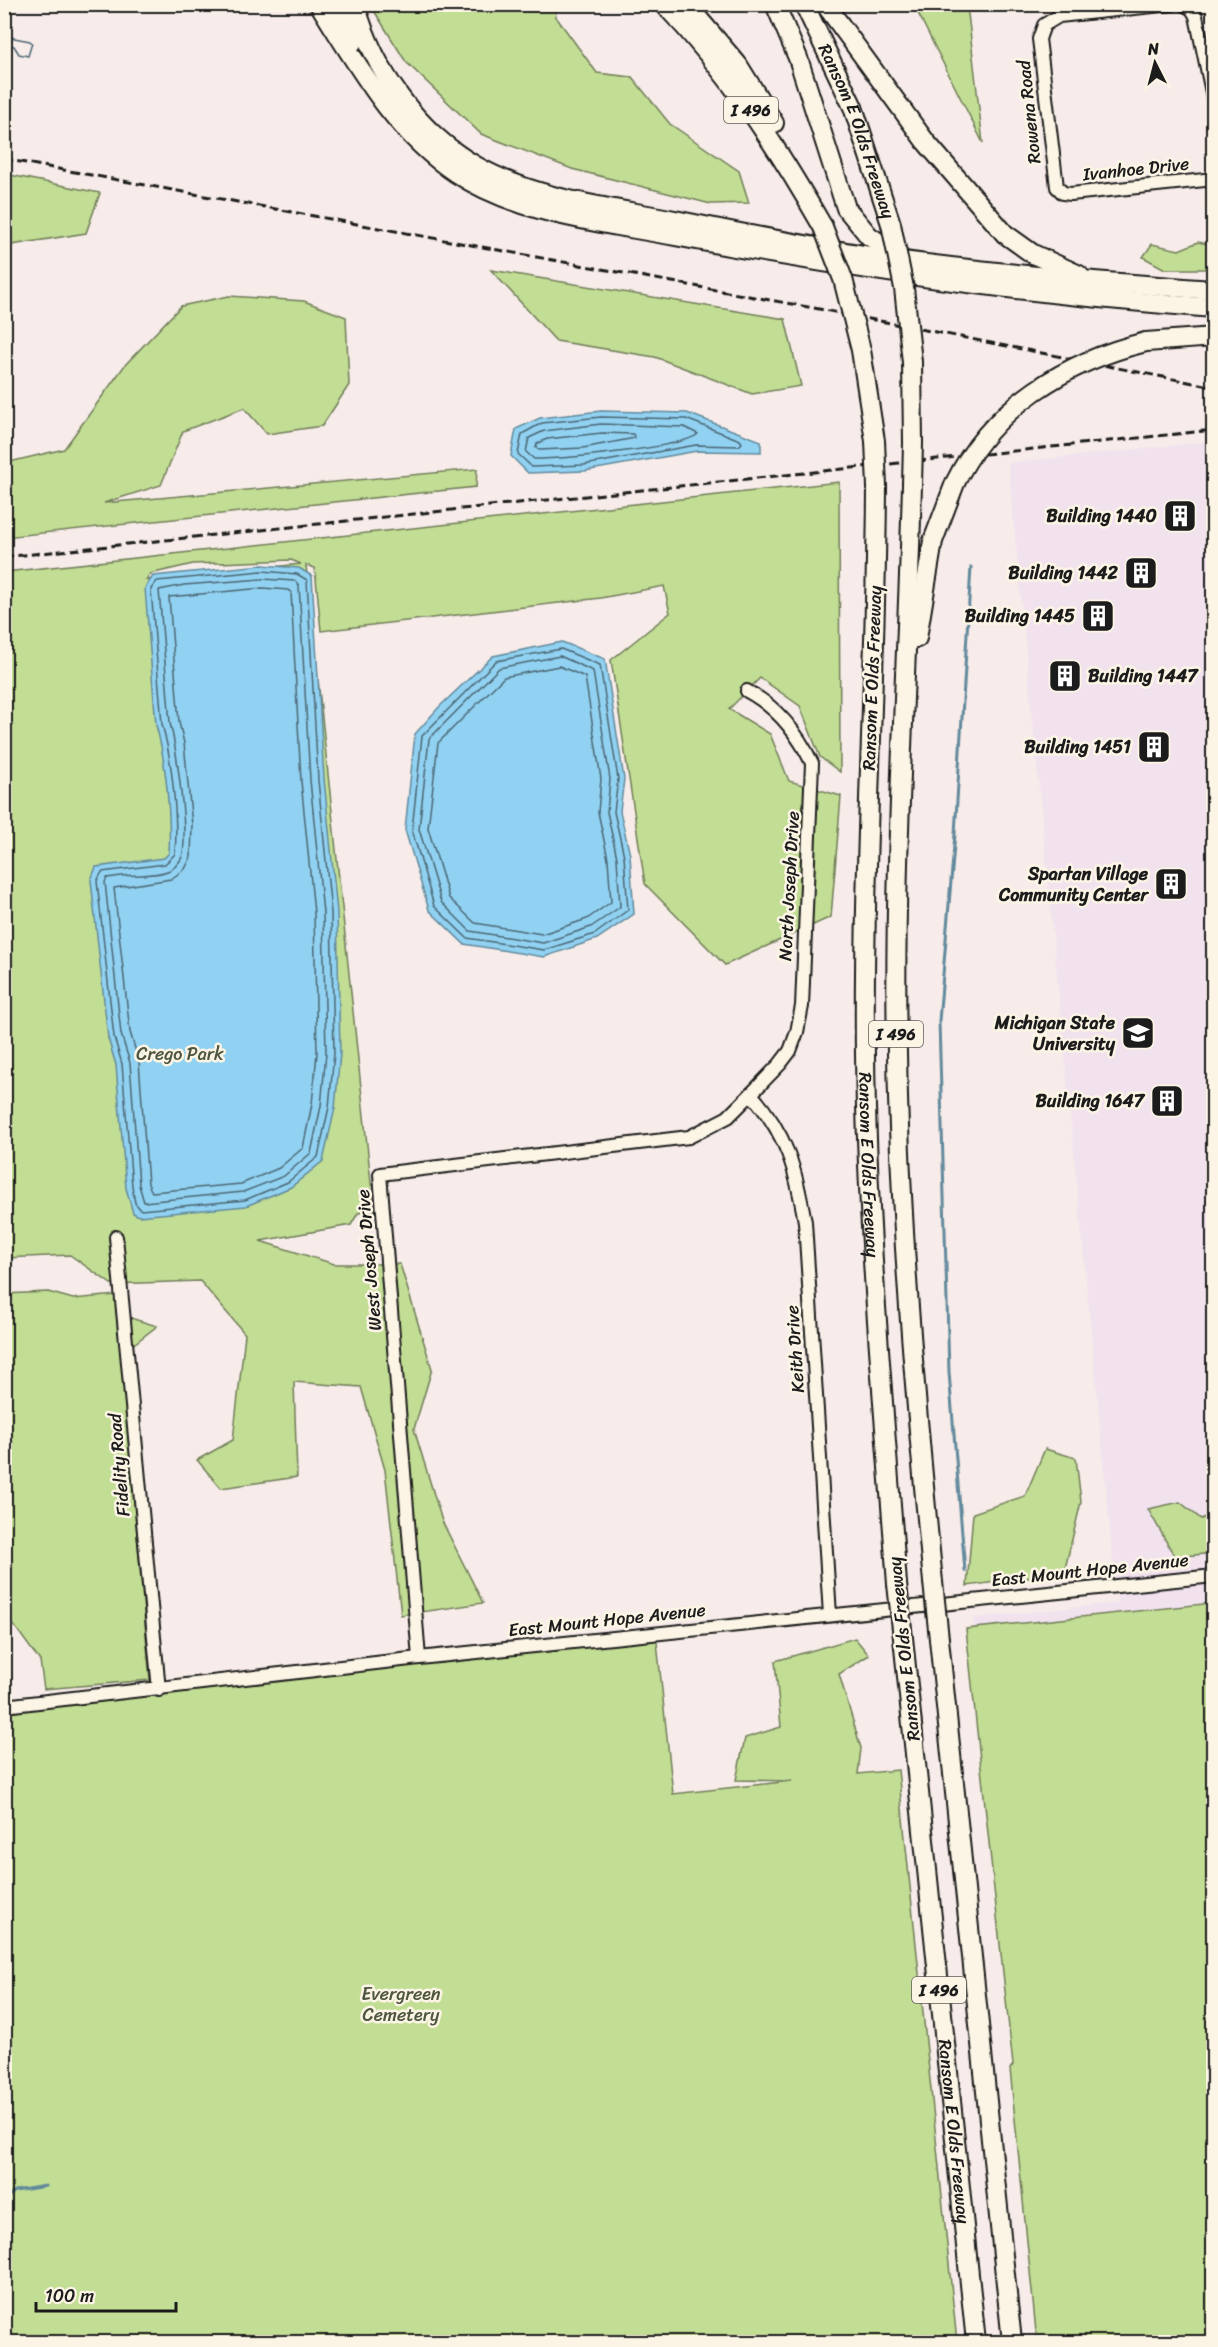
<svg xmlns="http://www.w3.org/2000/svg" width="1218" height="2347" viewBox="0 0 1218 2347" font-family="Sriracha,sans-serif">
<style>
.built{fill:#f1e2ee}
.green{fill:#c2dd94;stroke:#6f7c58;stroke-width:1.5;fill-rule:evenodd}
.water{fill:#91d2f2;stroke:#62899c;stroke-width:1.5}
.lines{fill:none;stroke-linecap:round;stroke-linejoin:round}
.shore{stroke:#4b6572;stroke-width:1.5}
.stream{stroke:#62899c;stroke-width:3}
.minor-casing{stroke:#1c1c1c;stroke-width:16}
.highway-casing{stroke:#1c1c1c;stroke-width:22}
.minor{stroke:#fcf5e5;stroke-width:12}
.highway{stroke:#fcf5e5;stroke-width:18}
.rail{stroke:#1c1c1c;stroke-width:3;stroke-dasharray:9 4.5;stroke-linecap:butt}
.highway-bridge-casing{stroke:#1c1c1c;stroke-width:22;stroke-linecap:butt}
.highway-bridge{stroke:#fcf5e5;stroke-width:18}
.labels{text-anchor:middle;stroke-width:5;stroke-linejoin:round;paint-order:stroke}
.shield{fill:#fcf5e5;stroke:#5f5d58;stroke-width:1.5}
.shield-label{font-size:16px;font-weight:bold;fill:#1c1c1c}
.street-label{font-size:18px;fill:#1c1c1c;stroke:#fcf5e5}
.poi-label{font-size:18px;font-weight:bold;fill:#1c1c1c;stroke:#fcf5e5;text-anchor:end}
.park-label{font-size:18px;fill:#4e5640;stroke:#fcf5e5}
</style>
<rect width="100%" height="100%" fill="#f7ece9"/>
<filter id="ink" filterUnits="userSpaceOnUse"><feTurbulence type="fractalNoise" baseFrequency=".0167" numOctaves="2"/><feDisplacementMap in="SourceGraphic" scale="12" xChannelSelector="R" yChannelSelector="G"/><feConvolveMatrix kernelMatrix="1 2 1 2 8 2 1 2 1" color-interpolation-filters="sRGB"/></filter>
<g filter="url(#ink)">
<path class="built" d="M1213 441V2342H1048L973 1618 1117 1603 1008 463Z"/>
<g class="green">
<path d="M374 5H555L556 17 597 73 632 77 670 124 739 171 749 203 711 204 572 169 481 134 406 62 373 9Z"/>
<path d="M914 5H967L983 143Z"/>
<path d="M5 174 100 193 86 233 5 246Z"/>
<path d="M1198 242 1213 245V269H1165L1143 257 1152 244 1179 250Z"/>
<path d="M491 270 785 319 801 386 752 394 655 357 556 341Z"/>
<path d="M229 296 304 301 346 317 349 385 322 426 267 434 244 408 183 431 161 485 104 503 477 469 476 487 5 537V463L64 449 125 365 181 306Z"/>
<path d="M839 482 840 772 820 757 800 706 760 678 729 709 770 734 789 781 841 796 831 917 725 965 645 884 611 660 670 613 664 586 601 598 321 631 315 568 306 565 374 1211 358 1213 351 1225 260 1241 334 1264H400L432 1369 414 1429 442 1521 483 1603 401 1615 385 1470 361 1387 294 1382 297 1477 221 1488 197 1460 233 1440 245 1334 200 1281 111 1284 70 1255 5 1258V572ZM291 560 301 564 146 580 150 574 193 564Z"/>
<path d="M48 1292 73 1299 116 1295 117 1314 157 1326 121 1354 150 1680 44 1689 40 1661 5 1613 4 1294Z"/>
<path d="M1045 1449 1076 1458 1081 1502 1064 1573 967 1586 973 1513 1025 1496Z"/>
<path d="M1180 1502 1201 1519 1213 1513V1553L1175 1557 1148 1509Z"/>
<path d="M1213 1603V2342H1037L1010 2069 1013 2065 966 1629Z"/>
<path d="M656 1633 673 1794 792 1781 736 1780 745 1738 781 1727 775 1661 855 1638 869 1655 839 1674 861 1748 858 1774 898 1770 957 2342H5V1713Z"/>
</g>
<g class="water">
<path d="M601 411 687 413 761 441V452L697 451 585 471 528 473 511 456 516 429 540 418Z"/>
<path d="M262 565 299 568 312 576 324 779 337 912 340 1053 335 1108 323 1161 291 1187 246 1206 139 1216 133 1213 126 1188 116 1065 108 1038 91 880 96 867 164 858 169 853C171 816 166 761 156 725L145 588 153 576Z"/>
<path d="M562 642 605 659 624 779 620 811 630 855 634 914 597 939 544 957 464 944 429 910 405 830 415 734 440 706 493 656Z"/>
</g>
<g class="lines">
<g class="shore">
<path d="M4 36 30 41 32 43 28 56 19 54 14 46 4 45"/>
<path d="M601 417 686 419 740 440 742 443 739 446 696 445 584 465 532 467 518 454 522 434 542 423Z"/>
<path d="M601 424 684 427 698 434C683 448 561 459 534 459L526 452 529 438 544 431Z"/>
<path d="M602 433 633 434 635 438 583 448 539 450 536 448 537 444 547 439Z"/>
<path d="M262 571 297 574 307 580 318 780 331 912 334 1053 329 1107 318 1157 288 1182 245 1200 141 1210 135 1203 132 1186 122 1064 114 1037 97 881 102 872 165 864 175 854C178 818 172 759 162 724L151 589 157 581Z"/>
<path d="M262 579 295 581 299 585 310 780 323 913 326 1053 321 1106 311 1153 284 1176 243 1192 144 1202 139 1185 130 1063 121 1034 105 882 107 878 114 877C131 874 155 877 170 870 174 868 180 862 182 857 189 836 176 746 170 723L159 590 184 585Z"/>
<path d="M263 588 288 590 291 592 301 781 314 913 317 1053 312 1104 303 1148 279 1168 241 1184 152 1192 148 1184 139 1062 130 1032 114 888 171 879 185 869 191 857 192 825 184 743 179 722 169 597Z"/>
<path d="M561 649 600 665 618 779 614 812 624 856 628 910 595 934 544 950 467 938 434 906 412 830 422 736 496 661Z"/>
<path d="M560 656 593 671 610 779 607 812 617 858 620 907 591 927 543 943 470 931 441 902 419 829 429 739 499 668Z"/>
<path d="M559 666 585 677 601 779 598 812 608 859 611 902 587 919 542 934 475 923 449 898 428 828 438 743 504 677Z"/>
</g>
<g class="stream">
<path d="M965 1571 949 1372 939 1021 955 834 971 567"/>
<path d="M4 2200 15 2191 46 2186"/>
</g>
<defs>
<g id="minor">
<path d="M1172 4 1059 16 1044 25 1039 39 1057 187 1063 193 1071 194 1214 179"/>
<path d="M1183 4 1192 9 1196 16 1214 102"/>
<path d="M751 1094C787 1134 796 1170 805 1222L830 1615"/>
<path d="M116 1237 159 1690"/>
<path d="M419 1658 380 1174 689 1137 728 1117 751 1094 780 1064 790 1051 797 1032 802 1006 812 763C797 732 777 707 747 691"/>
<path d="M4 1706 419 1658 1214 1576"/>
</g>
<g id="highway">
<path d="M319 4C358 66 394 132 456 173 521 215 601 222 675 236 853 270 1033 295 1214 308"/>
<path d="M339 4 352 43"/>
<path d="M355 4C374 71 416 131 476 166 536 200 608 207 675 220 758 237 842 253 926 264 1022 276 1118 283 1214 290"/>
<path d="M664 4C728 71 777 147 823 227"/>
<path d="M686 4 738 65 774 123"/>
<path d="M775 4 798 58 846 208 869 236 898 255"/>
<path id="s1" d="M804 4 853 107 891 224"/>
<path d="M825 4 925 141 1005 234 1033 254 1079 275"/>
<path d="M1146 342 1214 337"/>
<path d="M861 350 875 441"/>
<path d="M912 362 913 443"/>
<path d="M912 485C907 674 893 865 897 1053 900 1230 916 1406 933 1582"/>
<path id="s2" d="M877 487C876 677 863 866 865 1055 867 1232 884 1408 897 1584"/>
<path d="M917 638 933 541 955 483"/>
<path id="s3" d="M903 1638 976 2342"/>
<path d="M939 1639 1012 2342"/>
</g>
</defs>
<use href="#minor" class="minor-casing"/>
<use href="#highway" class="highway-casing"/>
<use href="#minor" class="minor"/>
<use href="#highway" class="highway"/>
<g class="rail">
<path d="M4 159 819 309 1214 387"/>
<path d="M4 557 1214 430"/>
</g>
<defs>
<g id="highway-bridge">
<path d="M891 224 904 288 912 362"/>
<path d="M823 227 843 279 861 350"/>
<path d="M875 441 877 487"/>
<path d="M955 483C992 407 1067 361 1146 342"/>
<path d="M912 485 913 443"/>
<path d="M933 1582 939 1639"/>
<path d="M897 1584 903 1638"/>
</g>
</defs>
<use href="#highway-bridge" class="highway-bridge-casing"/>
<use href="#highway-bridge" class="highway-bridge"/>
</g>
</g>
<defs>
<symbol id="building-square" viewBox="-11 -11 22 22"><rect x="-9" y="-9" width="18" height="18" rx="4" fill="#1c1c1c" stroke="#fcf5e5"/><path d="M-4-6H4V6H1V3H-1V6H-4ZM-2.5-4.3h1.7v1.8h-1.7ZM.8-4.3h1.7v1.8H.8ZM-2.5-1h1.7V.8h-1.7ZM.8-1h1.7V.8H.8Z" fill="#fff"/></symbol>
<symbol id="university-square" viewBox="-11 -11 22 22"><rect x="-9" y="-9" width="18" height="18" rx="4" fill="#1c1c1c" stroke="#fcf5e5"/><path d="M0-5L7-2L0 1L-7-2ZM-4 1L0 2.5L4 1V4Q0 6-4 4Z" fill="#fff"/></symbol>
</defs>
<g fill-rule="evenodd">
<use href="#building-square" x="1161" y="497" width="38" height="38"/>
<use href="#building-square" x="1122" y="554" width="38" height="38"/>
<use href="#building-square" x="1079" y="597" width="38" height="38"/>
<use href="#building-square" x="1046" y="657" width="38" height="38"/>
<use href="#building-square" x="1135" y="728" width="38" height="38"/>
<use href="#building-square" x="1152" y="865" width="38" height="38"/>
<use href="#university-square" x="1119" y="1014" width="38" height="38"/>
<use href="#building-square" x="1148" y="1082" width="38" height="38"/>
</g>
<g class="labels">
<g class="shield">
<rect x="724" y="97" width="54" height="26" rx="4.5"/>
<rect x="869" y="1021" width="54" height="26" rx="4.5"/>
<rect x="912" y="1977" width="54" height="26" rx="4.5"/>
</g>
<g class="shield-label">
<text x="751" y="116">I 496</text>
<text x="896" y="1040">I 496</text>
<text x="939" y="1996">I 496</text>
</g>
<g class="street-label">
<text transform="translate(1029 112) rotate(-96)" y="6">Rowena Road</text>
<text dy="6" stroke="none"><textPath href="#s1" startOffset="138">Ransom E Olds Freeway</textPath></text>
<text transform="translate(1136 169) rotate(-6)" y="6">Ivanhoe Drive</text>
<text transform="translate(872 678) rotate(-88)" y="6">Ransom E Olds Freeway</text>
<text transform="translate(789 886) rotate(-87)" y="6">North Joseph Drive</text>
<text dy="6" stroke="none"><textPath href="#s2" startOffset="678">Ransom E Olds Freeway</textPath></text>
<text transform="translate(369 1260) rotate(-95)" y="6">West Joseph Drive</text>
<text transform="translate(795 1349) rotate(-94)" y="6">Keith Drive</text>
<text transform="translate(119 1465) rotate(-95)" y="6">Fidelity Road</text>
<text transform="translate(1090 1570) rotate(-6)" y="6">East Mount Hope Avenue</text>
<text transform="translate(607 1620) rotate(-6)" y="6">East Mount Hope Avenue</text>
<text transform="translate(904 1649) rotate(-96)" y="6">Ransom E Olds Freeway</text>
<text dy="6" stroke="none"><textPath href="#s3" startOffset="496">Ransom E Olds Freeway</textPath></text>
</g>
<g class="poi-label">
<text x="1157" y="522">Building 1440</text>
<text x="1118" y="579">Building 1442</text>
<text x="1075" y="622">Building 1445</text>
<text x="1088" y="682" text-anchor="start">Building 1447</text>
<text x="1131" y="753">Building 1451</text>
<text x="1148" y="880">Spartan Village<tspan x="1148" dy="21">Community Center</tspan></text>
<text x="1115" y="1029">Michigan State<tspan x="1115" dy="21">University</tspan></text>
<text x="1144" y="1107">Building 1647</text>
</g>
<g class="park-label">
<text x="180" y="1060">Crego Park</text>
<text x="401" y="2000">Evergreen<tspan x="401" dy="21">Cemetery</tspan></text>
</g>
</g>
<rect width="1218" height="2347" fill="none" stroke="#fcf5e5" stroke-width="24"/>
<rect x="12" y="12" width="1194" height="2323" fill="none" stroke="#1c1c1c" stroke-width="2" filter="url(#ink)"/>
<g transform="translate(1155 63) rotate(354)" stroke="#fcf5e5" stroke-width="4.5" paint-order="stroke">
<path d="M0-4.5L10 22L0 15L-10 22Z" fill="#1c1c1c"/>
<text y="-9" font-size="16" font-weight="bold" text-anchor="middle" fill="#1c1c1c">N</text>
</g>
<path d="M36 2302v9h140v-9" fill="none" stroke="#1c1c1c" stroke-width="3"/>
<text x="45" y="2302" font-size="18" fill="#1c1c1c" stroke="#fcf5e5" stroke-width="4.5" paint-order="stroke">100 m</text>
</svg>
